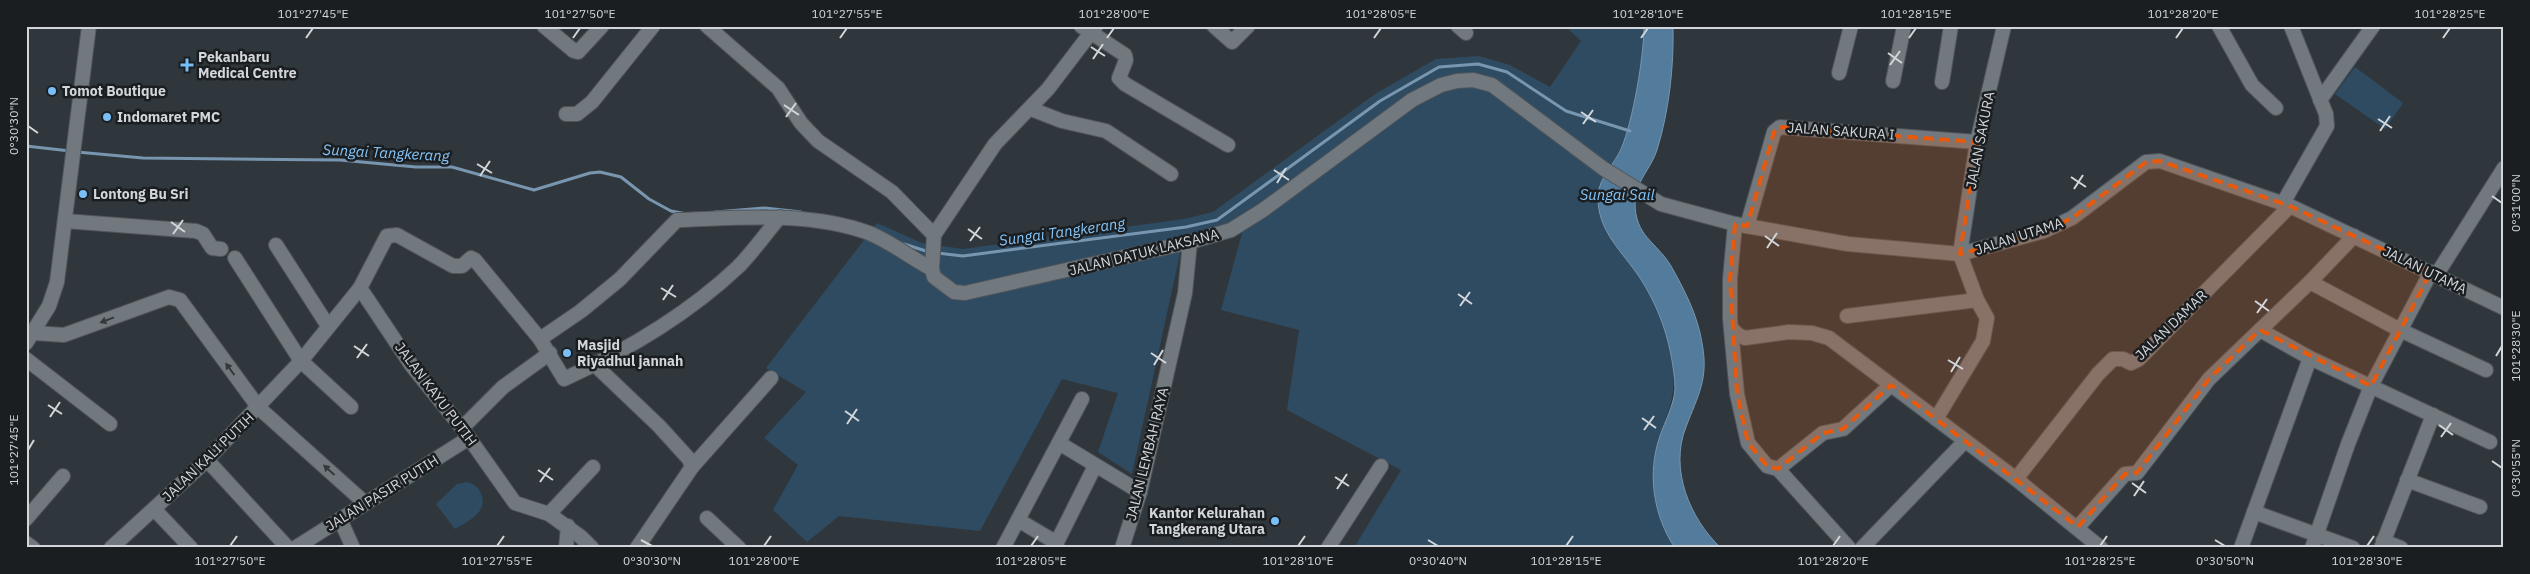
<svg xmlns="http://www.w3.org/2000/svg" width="2530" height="574" viewBox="0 0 2530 574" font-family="'IBM Plex Sans',sans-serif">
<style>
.green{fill:#2e4b62}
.water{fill:#527b9c;stroke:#7896af}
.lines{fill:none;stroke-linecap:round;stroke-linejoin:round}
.stream{stroke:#7896af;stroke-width:3}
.minor-casing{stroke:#50555a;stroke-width:16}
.minor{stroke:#71797f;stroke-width:14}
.oneway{fill:#35393c}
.marked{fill:#e8590c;fill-opacity:0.2;stroke:#e8590c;stroke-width:4;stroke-dasharray:10 6;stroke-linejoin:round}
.ticks{fill:none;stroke:#d2d6da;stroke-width:2}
.poi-dot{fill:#78bff8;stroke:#1b1e20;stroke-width:2}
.labels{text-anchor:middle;stroke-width:5;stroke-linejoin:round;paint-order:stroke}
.poi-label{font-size:14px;font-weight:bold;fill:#d2d6da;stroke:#1b1e20;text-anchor:start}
.street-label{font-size:14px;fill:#d2d6da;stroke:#1b1e20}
.water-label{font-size:15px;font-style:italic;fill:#85c5f9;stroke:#1b1e20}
.neatline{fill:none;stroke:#d2d6da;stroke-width:2}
.ticks-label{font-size:12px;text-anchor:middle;fill:#d2d6da}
</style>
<rect width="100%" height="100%" fill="#30373c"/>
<g class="green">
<path d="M1565 26H1644C1644 56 1633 121 1621 148 1616 161 1599 184 1598 196 1596 231 1623 252 1640 278 1655 301 1666 328 1671 355 1679 399 1667 408 1657 447 1648 481 1655 518 1675 548H1354L1401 470 1287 410 1299 330 1221 310 1242 233 1181 249 1132 474 1098 452 1118 393 1062 379 980 531 839 516 807 542 773 510 798 465 764 438 806 392 766 368 877 223 922 243 963 249 1184 219 1213 212 1375 94 1436 59 1479 56 1510 65 1550 87 1581 41Z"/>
<path d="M2355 67 2403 103 2385 129 2335 94Z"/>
<path d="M467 482C474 484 479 487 481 494 489 512 467 522 455 529L436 504 457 484Z"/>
</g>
<path class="water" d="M1644 26H1673C1674 67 1669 111 1657 150 1651 169 1636 180 1635 202 1635 237 1656 241 1671 266 1684 289 1698 316 1702 343 1709 379 1698 395 1686 427 1669 469 1690 519 1721 548H1675C1653 515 1647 473 1660 436 1665 421 1674 405 1675 389 1675 378 1673 366 1671 355 1666 328 1655 301 1640 278 1622 251 1597 231 1598 196 1599 177 1614 165 1621 149 1633 121 1644 56 1644 26Z"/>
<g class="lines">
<g class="stream">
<path d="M26 146 70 151"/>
<path d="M77 152 143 158 340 160 416 167H452L534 190 590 173 600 172 621 177 649 199 671 211 687 214"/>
<path d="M715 212 765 208 801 212"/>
<path d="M904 244 929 252"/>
<path d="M937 253 963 256 1186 227 1217 220 1380 101 1439 67 1478 64 1507 72 1566 111 1630 131"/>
</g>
<defs>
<g id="minor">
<path d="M544 26 574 51 578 52 602 26"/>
<path d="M707 26 778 88 801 123 818 141 892 192 934 235"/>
<path d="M1081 26 1125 55 1126 60 1119 78 1125 84 1228 145"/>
<path d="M1096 26 1048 89 995 144 934 235 932 269 934 277 954 292 965 293 1190 242 1231 230 1263 210 1412 100 1441 85 1457 81 1473 80 1492 85 1604 169 1661 204 1735 224 1848 244 1960 254 2044 231 2072 218 2146 162 2160 161 2290 206 2504 308"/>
<path d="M1214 26 1232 42 1248 26"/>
<path d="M1458 26 1466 33"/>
<path d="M2219 26 2252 85 2276 108"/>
<path d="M1839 73 1851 26"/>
<path d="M1893 81 1904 26"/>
<path d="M1942 82 1951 26"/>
<path d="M2320 100 2373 26"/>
<path d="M1031 109 1062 121 1106 131 1171 174"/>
<path d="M566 114H577L592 102 653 26"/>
<path d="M2283 203 2327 126 2326 114 2291 26"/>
<path d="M65 221 196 231 203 234 212 248 221 249"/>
<path d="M1735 224 1730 279V319L1737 394 1748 443 1767 466 1778 469 1823 433 1843 429 1891 385"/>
<path d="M1747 226 1774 132 1780 127 1977 142"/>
<path d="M276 245 328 326"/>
<path d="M235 258 301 361 351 407"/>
<path d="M2437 274 2504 168"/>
<path d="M2310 282 2400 330 2486 370"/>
<path d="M360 288 412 366 462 428 515 503 549 514 581 537 592 548"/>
<path d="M1847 316 1977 300"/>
<path d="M1732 329 1738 335 1745 338 1789 332 1812 333 1829 338 2016 479 2101 548"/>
<path d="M2260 330 2310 358 2490 442"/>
<path d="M34 333 64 335 169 297 180 300 259 408 365 503"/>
<path d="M540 339 581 311 620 279 677 220C740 218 808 211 869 233 891 242 911 258 932 269"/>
<path d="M26 343 49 306 57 282 89 26"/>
<path d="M26 359 110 424"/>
<path d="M595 365 659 426 689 459 692 467 637 548"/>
<path d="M1936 419 1983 341 1987 318 1977 300 1960 254 1977 142 2004 26"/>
<path d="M462 428 503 387 550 353"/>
<path d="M1059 443 1140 492"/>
<path d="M207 460 288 548"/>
<path d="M692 467 771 378"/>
<path d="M1778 469 1849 548"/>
<path d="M2016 479 2098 374 2113 359H2123L2131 363 2139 359 2290 206"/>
<path d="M2407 480 2480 507"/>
<path d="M154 509 191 548"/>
<path d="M2254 512 2353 548"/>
<path d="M549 514 593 467"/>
<path d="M707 518 739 548"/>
<path d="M26 519 63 476"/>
<path d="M340 519 353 548"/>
<path d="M1018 520 1057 543"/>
<path d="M2078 527 2125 474 2137 473 2209 379 2310 282 2354 236"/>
<path d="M2383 541 2401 548"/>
<path d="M26 543 33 548"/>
<path d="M111 548 207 460 301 361 360 288 387 236 397 235 453 266H462L471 258 475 260 540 339 564 379C628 350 687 315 738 267 753 252 766 233 780 217"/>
<path d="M295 548 469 438"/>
<path d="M566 548 568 526"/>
<path d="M1003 548 1082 399"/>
<path d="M1054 548 1095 466"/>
<path d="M1122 548 1140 492 1185 293 1190 242"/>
<path d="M1328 548 1381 466"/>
<path d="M1862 548 1965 441"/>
<path d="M2241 548 2310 358"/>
<path d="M2312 548 2348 444 2371 386 2431 272"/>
<path d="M2381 548 2433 415"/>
</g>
</defs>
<use href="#minor" class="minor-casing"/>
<use href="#minor" class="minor"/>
</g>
<defs><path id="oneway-solid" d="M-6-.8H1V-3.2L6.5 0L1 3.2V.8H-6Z" transform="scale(1.25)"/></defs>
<g class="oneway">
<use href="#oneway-solid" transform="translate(107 320) rotate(159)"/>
<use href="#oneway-solid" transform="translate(230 369) rotate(-126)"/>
<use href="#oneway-solid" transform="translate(329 470) rotate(-138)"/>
</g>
<path class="marked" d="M1780 127 1977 142 1960 254 2044 231 2072 218 2146 162 2160 161 2290 206 2431 272 2371 386 2260 330 2209 379 2137 473 2125 474 2078 527 1891 385 1843 429 1823 433 1778 469 1767 466 1748 443 1737 394 1730 279 1735 224 1747 226 1774 132Z"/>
<path class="ticks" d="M306 38 313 28M573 38 580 28M840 38 847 28M1107 38 1114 28M1374 38 1381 28M1641 38 1648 28M1909 38 1916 28M2176 38 2183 28M2443 38 2450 28M1091 47 1105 56M1888 53 1902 63M1093 59 1103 44M1890 65 1900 51M784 105 799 115M1581 112 1596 122M786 117 796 103M2378 119 2392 128M1583 124 1593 110M28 126 38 133M2380 131 2390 116M477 164 492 173M1274 170 1289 180M480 176 490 161M2071 177 2086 187M1277 183 1286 168M2074 189 2083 175M2492 196 2502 203M171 222 185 232M968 229 982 239M173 234 183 220M1765 236 1779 246M970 241 980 227M1767 248 1777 233M661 288 676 297M1458 294 1472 304M663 300 673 285M2255 301 2269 311M1460 306 1470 292M2257 313 2267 299M354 346 369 356M1151 353 1166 363M2496 356 2502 346M357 358 367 344M1948 360 1963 369M1154 365 1163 350M1951 372 1960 357M48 405 62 414M845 411 859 421M50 417 60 402M1642 418 1656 428M847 424 857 409M2439 425 2453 435M1644 430 1654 416M2441 437 2451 423M28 450 34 440M2492 461 2502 468M538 470 553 480M1335 477 1349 486M540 482 550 468M2132 483 2146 493M1337 489 1347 474M2134 496 2144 481M641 540 652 546M1428 540 1438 546M2215 540 2225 546M230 546 237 536M497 546 504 536M764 546 771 536M1031 546 1038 536M1298 546 1305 536M1566 546 1573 536M1833 546 1840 536M2100 546 2107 536M2367 546 2374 536"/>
<g class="poi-dot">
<path d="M184.5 57.5h5v5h5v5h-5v5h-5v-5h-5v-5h5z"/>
<circle cx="52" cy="91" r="5"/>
<circle cx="107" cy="117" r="5"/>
<circle cx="83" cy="194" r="5"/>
<circle cx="567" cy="353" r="5"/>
<circle cx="1275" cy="521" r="5"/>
</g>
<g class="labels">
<g class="poi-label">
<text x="198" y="62">Pekanbaru<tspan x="198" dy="16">Medical Centre</tspan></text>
<text x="62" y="96">Tomot Boutique</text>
<text x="117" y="122">Indomaret PMC</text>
<text x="93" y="199">Lontong Bu Sri</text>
<text x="577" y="350">Masjid<tspan x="577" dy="16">Riyadhul jannah</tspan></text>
<text x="1265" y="518" text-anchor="end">Kantor Kelurahan<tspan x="1265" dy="16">Tangkerang Utara</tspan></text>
</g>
<g class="street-label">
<text transform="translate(1841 131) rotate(4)" y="5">JALAN SAKURA I</text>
<text transform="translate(1980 140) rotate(-79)" y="5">JALAN SAKURA</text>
<text transform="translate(2019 236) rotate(-18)" y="5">JALAN UTAMA</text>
<text transform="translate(1144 252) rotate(-14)" y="5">JALAN DATUK LAKSANA</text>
<text transform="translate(2425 270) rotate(26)" y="5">JALAN UTAMA</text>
<text transform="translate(2171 325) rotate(-44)" y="5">JALAN DAMAR</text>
<text transform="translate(436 394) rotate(53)" y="5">JALAN KAYU PUTIH</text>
<text transform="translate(1147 454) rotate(-76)" y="5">JALAN LEMBAH RAYA</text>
<text transform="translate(208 457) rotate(-44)" y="5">JALAN KALI PUTIH</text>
<text transform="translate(382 493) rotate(-32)" y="5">JALAN PASIR PUTIH</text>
</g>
<g class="water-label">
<text transform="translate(386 153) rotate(3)" y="5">Sungai Tangkerang</text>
<text x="1617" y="200">Sungai Sail</text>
<text transform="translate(1062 232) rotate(-8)" y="5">Sungai Tangkerang</text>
</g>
</g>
<rect width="2530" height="574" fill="none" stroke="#1b1e20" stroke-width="55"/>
<rect x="28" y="28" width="2474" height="518" class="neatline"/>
<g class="ticks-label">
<text x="313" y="18">101°27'45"E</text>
<text x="580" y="18">101°27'50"E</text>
<text x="847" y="18">101°27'55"E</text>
<text x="1114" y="18">101°28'00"E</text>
<text x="1381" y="18">101°28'05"E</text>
<text x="1648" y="18">101°28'10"E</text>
<text x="1916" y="18">101°28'15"E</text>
<text x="2183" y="18">101°28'20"E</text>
<text x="2450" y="18">101°28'25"E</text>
<text transform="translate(14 126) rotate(-90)" y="4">0°30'30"N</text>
<text transform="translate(2516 203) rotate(-90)" y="4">0°31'00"N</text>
<text transform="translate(2516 346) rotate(-90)" y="4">101°28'30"E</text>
<text transform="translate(14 450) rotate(-90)" y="4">101°27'45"E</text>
<text transform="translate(2516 468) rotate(-90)" y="4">0°30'55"N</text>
<text x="230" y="565">101°27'50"E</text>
<text x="497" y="565">101°27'55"E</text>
<text x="652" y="565">0°30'30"N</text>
<text x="764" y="565">101°28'00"E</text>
<text x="1031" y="565">101°28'05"E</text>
<text x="1298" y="565">101°28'10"E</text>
<text x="1438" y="565">0°30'40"N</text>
<text x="1566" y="565">101°28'15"E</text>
<text x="1833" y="565">101°28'20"E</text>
<text x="2100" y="565">101°28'25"E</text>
<text x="2225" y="565">0°30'50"N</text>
<text x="2367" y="565">101°28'30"E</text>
</g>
</svg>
